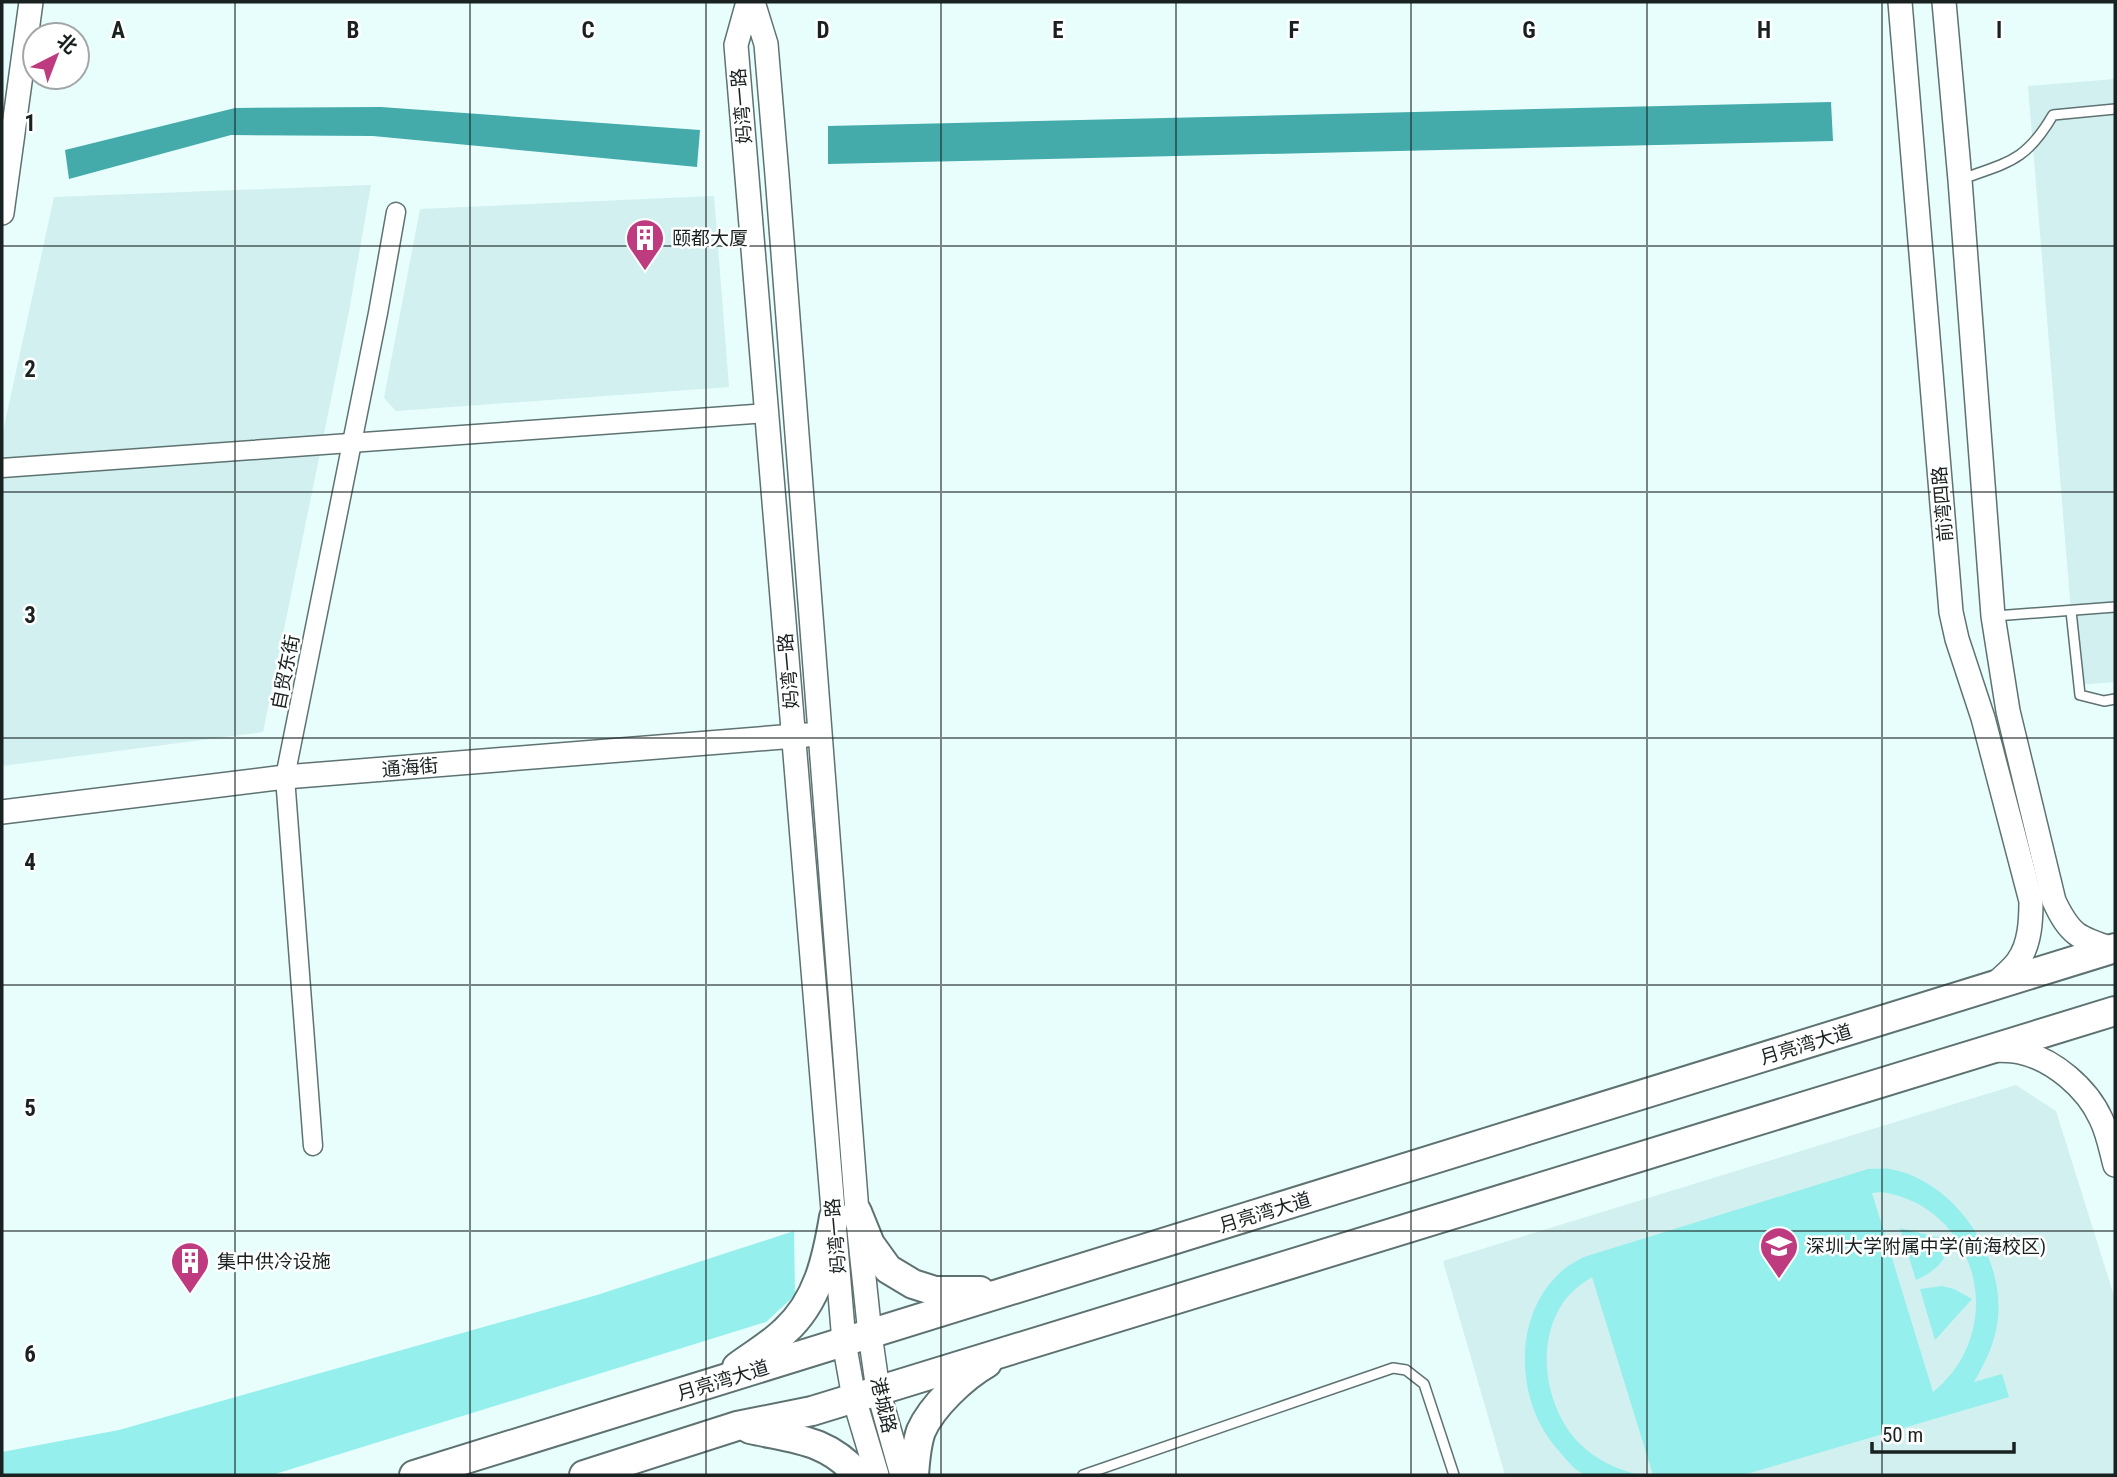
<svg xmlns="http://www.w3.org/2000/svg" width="2117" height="1477" viewBox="0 0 2117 1477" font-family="'Roboto Condensed','Noto Sans SC',sans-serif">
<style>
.built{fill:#d1f0ef}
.green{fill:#94efed;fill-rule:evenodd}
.water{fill:#44abaa}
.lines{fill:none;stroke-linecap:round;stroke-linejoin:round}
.service-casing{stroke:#5e7271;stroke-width:12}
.minor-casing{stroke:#5e7271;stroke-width:21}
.tertiary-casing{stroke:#5e7271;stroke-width:26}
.primary-casing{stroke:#5e7271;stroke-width:32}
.service{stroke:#fff;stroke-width:9}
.minor{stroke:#fff;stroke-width:18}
.tertiary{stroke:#fff;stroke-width:23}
.primary{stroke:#fff;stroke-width:28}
.grid{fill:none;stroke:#192121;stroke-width:2;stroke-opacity:0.55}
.labels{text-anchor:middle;stroke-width:5;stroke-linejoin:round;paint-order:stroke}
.street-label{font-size:19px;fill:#192121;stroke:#fff}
.poi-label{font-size:19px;fill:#192121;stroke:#fff;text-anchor:start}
.grid-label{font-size:23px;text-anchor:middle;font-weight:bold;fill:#192121;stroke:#fff;stroke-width:5;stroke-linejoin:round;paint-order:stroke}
</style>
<rect width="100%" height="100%" fill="#e7fefd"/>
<g class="built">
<path d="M2115 79V682L2077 685 2028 86Z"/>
<path d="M371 185 349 311 263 732 2 766V436L54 197Z"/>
<path d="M714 196 729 387 396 411 384 398 420 209Z"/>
<path d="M2016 1085 2056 1111 2115 1299V1475H1505L1443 1261Z"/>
</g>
<g class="green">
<path d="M1868 1169C1875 1169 1883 1168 1890 1169 1953 1180 2004 1254 1998 1317 1996 1341 1986 1361 1974 1382L2002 1374 2009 1397 1743 1475H1653L1592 1277C1584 1282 1577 1287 1570 1294 1533 1334 1543 1406 1579 1443 1596 1460 1617 1470 1641 1475 1627 1475 1599 1477 1587 1475 1576 1473 1566 1459 1559 1451 1515 1404 1511 1315 1562 1271 1568 1265 1577 1261 1584 1257ZM1881 1192C1978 1206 2010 1330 1933 1392L1872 1193Z"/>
<path d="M1900 1228 1952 1241C1946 1260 1935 1272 1916 1280Z"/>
<path d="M794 1231 795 1295 766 1322 272 1475H2V1452L119 1430 597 1295Z"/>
<path d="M1942 1286 1954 1289 1972 1299 1935 1340 1920 1289Z"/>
</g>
<g class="water">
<path d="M1831 102 1833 141 828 164V126Z"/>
<path d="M381 107 700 130 697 167 373 136 231 135 69 179 65 150 235 108Z"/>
</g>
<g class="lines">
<defs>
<g id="service">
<path d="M1962 179C2009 162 2026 161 2053 115L2115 109"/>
<path d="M2071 611 2080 695 2104 701 2115 699"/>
<path d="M1995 616 2115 607"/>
<path d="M1083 1475 1393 1368 1406 1370 1424 1384 1454 1475"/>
</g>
<g id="minor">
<path d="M2 468 767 413"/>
<path d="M313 1146 285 777 378 313 396 212"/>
</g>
<g id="tertiary">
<path d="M748 2 736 45 844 1342 854 1398 877 1475"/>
<path d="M753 2 766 44 777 175 857 1212 870 1334 878 1390 902 1475"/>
<path d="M1900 2 1951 612 1957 639 1983 718 2031 901C2031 921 2030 944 2018 961 2012 970 2002 977 1994 985"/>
<path d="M1944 2 1960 180 1993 616 2008 711 2054 901C2070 935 2078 938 2113 949"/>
<path d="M2 213 31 2"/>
<path d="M2 812 285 777 807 735"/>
<path d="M1993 1050C2002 1050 2011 1050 2020 1052 2053 1059 2087 1088 2101 1119 2108 1133 2111 1150 2115 1165"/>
</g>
<g id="primary">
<path d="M857 1212 870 1244 888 1269 913 1284 935 1291H980"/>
<path d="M737 1367C753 1355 771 1345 785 1331 818 1301 827 1259 834 1217"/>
<path d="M750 1429C794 1439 827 1439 858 1475"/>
<path d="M414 1475 2115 948"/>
<path d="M584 1475 737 1426 812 1411 2115 1011"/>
<path d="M914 1475C915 1461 916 1445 921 1431 932 1406 964 1376 987 1363"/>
</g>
</defs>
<use href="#service" class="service-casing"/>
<use href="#minor" class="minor-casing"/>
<use href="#tertiary" class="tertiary-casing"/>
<use href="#primary" class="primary-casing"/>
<use href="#service" class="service"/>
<use href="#minor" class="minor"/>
<use href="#tertiary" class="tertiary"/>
<use href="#primary" class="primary"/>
</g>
<path class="grid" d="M235 2V1475M470 2V1475M706 2V1475M941 2V1475M1176 2V1475M1411 2V1475M1647 2V1475M1882 2V1475M2 246H2115M2 492H2115M2 738H2115M2 985H2115M2 1231H2115"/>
<defs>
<symbol id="building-pin" viewBox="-11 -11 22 30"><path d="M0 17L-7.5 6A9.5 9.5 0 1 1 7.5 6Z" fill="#bf3b80" stroke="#fff"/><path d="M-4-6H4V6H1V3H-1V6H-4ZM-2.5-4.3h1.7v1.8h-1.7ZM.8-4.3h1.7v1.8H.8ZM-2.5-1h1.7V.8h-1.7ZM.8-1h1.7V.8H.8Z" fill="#fff"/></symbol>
<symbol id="school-pin" viewBox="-11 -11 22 30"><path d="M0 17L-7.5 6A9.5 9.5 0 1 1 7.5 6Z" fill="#bf3b80" stroke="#fff"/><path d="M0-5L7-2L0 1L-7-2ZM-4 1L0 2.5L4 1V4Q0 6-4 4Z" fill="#fff"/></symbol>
</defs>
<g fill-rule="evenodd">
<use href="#building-pin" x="623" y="216" width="44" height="60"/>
<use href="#school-pin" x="1757" y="1224" width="44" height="60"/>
<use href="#building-pin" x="168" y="1239" width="44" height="60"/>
</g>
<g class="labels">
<g class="street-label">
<text transform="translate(741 106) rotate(-95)" y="7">妈湾一路</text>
<text transform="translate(1942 504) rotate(-95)" y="7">前湾四路</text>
<text transform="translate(788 671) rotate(-95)" y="7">妈湾一路</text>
<text transform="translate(285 672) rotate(-79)" y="7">自贸东街</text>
<text transform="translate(410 767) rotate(-5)" y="7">通海街</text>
<text transform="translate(1806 1044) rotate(-17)" y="7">月亮湾大道</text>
<text transform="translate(1265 1212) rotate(-17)" y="7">月亮湾大道</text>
<text transform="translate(835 1236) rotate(-95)" y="7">妈湾一路</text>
<text transform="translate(723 1380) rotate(-17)" y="7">月亮湾大道</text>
<text transform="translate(884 1405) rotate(77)" y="7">港城路</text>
</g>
<g class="poi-label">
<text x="672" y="245">颐都大厦</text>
<text x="1806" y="1253">深圳大学附属中学(前海校区)</text>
<text x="217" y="1268">集中供冷设施</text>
</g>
</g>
<g class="grid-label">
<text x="118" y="38">A</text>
<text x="353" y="38">B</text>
<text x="588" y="38">C</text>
<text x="823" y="38">D</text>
<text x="1058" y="38">E</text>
<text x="1294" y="38">F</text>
<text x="1529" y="38">G</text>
<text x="1764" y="38">H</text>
<text x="1999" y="38">I</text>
<text x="30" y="131">1</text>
<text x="30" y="377">2</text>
<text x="30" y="623">3</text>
<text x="30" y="870">4</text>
<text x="30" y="1116">5</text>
<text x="30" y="1362">6</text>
</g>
<rect width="2117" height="1477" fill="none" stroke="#192121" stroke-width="7"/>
<g transform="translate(56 56) rotate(42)"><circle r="33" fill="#ffffff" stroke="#a3a6a6" stroke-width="2"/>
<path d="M0-5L12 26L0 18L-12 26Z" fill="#bf3b80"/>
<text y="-10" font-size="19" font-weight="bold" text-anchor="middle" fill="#192121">北</text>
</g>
<path d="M1872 1442v10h142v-10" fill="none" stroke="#192121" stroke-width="3.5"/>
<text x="1882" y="1442" font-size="21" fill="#192121" stroke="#ffffff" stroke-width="5" paint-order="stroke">50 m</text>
</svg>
